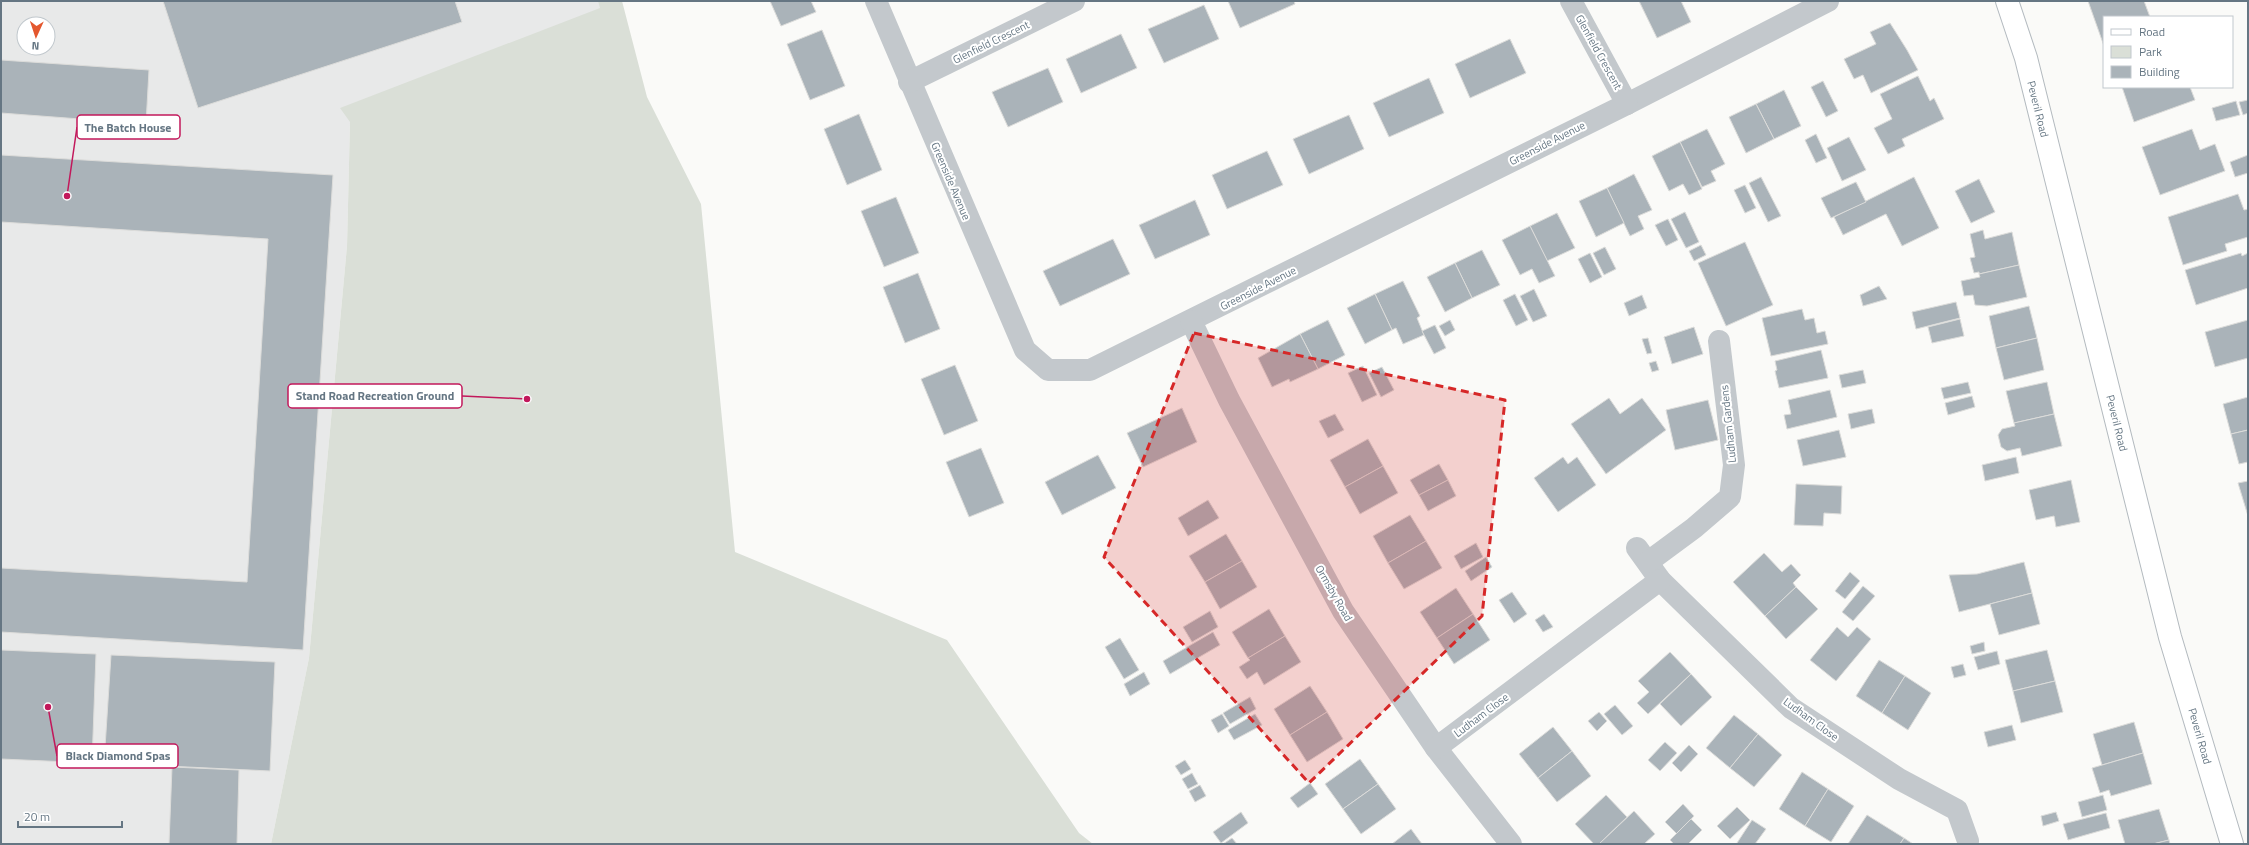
<svg xmlns="http://www.w3.org/2000/svg" width="2249" height="845" viewBox="0 0 2249 845" font-family="'Titillium Web',sans-serif">
<style>
.built{fill:#e8e9e9;fill-rule:evenodd}
.green{fill:#dadfd7}
.building{fill:#aab3b9;stroke:#dcdcda}
.lines{fill:none;stroke-linecap:round;stroke-linejoin:round}
.secondary-casing{stroke:#b3babf;stroke-width:24}
.street{stroke:#c3c8cc;stroke-width:22}
.secondary{stroke:#fff;stroke-width:22}
.marked{fill:#d62828;fill-opacity:0.2;stroke:#d62828;stroke-width:3;stroke-dasharray:8 5;stroke-linejoin:round}
.labels{text-anchor:middle;stroke-width:4;stroke-linejoin:round;paint-order:stroke}
.street-label{font-size:11px;fill:#657683;stroke:#fff}
.leader{fill:none;stroke:#c2185b;stroke-width:1.5}
.callout-dot{fill:#c2185b;stroke:#fff;stroke-width:1.5}
.callout{fill:#fff;stroke:#c2185b;stroke-width:1.5}
.callout-label{font-size:12px;text-anchor:middle;font-weight:bold;fill:#657683}
</style>
<rect width="100%" height="100%" fill="#fafaf8"/>
<path class="built" d="M1 1H622L350 122 347 246 309 658 271 844H1ZM24 24H48V48H24Z"/>
<path class="green" d="M598 1H622L647 97 701 204 735 552 947 640 1079 833 1093 844H271L309 658 347 246 350 122 340 108 600 8Z"/>
<g class="building">
<path d="M163 1H455L462 22 198 108Z"/>
<path d="M770 1H811L816 12 781 26Z"/>
<path d="M1228 1H1294L1295 4 1240 28Z"/>
<path d="M1639 1H1681L1691 22 1657 38Z"/>
<path d="M2088 1H2144L2150 17H2104V46Z"/>
<path d="M1204 5 1219 39 1164 63 1148 29Z"/>
<path d="M1890 23 1907 50 1918 70 1871 93 1863 75 1854 79 1844 59 1876 44 1870 32Z"/>
<path d="M822 30 845 86 810 100 787 44Z"/>
<path d="M1121 34 1137 68 1081 93 1066 59Z"/>
<path d="M1510 39 1526 73 1470 98 1455 64Z"/>
<path d="M1 60 149 70 146 124 1 113Z"/>
<path d="M1048 68 1063 102 1008 127 992 92Z"/>
<path d="M1918 76 1930 101 1934 98 1944 119 1902 139 1905 146 1888 154 1874 128 1892 119 1880 94Z"/>
<path d="M1429 78 1444 113 1389 137 1373 103Z"/>
<path d="M1823 81 1838 111 1826 117 1811 87Z"/>
<path d="M2122 87H2190L2195 100 2134 122Z"/>
<path d="M1784 90 1801 126 1774 139 1756 104Z"/>
<path d="M2248 100V113L2243 115 2239 102Z"/>
<path d="M2236 101 2240 115 2216 121 2212 108Z"/>
<path d="M1756 104 1774 139 1746 153 1729 117Z"/>
<path d="M859 114 882 170 847 185 824 129Z"/>
<path d="M1349 115 1364 149 1309 174 1293 139Z"/>
<path d="M1707 129 1725 164 1711 171 1716 181 1702 187 1680 142Z"/>
<path d="M2192 129 2200 150 2215 144 2225 171 2160 195 2142 147Z"/>
<path d="M1816 134 1827 158 1816 163 1805 140Z"/>
<path d="M1849 137 1866 170 1842 181 1827 148Z"/>
<path d="M1680 142 1702 189 1689 195 1683 184 1669 191 1652 156Z"/>
<path d="M1267 151 1283 185 1227 209 1212 175Z"/>
<path d="M1 155 333 175 303 650 1 632V568L247 582 268 239 1 222Z"/>
<path d="M2248 155V173L2235 177 2230 162Z"/>
<path d="M1634 174 1652 210 1638 216 1644 229 1630 236 1607 188Z"/>
<path d="M1761 177 1781 216 1768 222 1749 183Z"/>
<path d="M1914 177 1939 228 1902 246 1886 214 1843 235 1834 217Z"/>
<path d="M1979 179 1995 212 1971 223 1955 191Z"/>
<path d="M1856 182 1866 202 1831 218 1821 198Z"/>
<path d="M1745 185 1756 208 1745 213 1734 190Z"/>
<path d="M1607 188 1624 223 1596 237 1579 201Z"/>
<path d="M2238 194 2244 210 2248 209V237L2225 244 2227 251 2183 265 2168 217Z"/>
<path d="M896 197 919 253 884 267 861 211Z"/>
<path d="M1195 200 1210 235 1155 259 1139 225Z"/>
<path d="M1685 212 1699 242 1686 248 1671 219Z"/>
<path d="M1557 213 1575 248 1547 261 1530 226Z"/>
<path d="M1668 219 1678 240 1666 246 1655 225Z"/>
<path d="M1530 226 1555 276 1539 283 1532 269 1520 275 1502 240Z"/>
<path d="M1983 230 1985 239 2012 232 2019 265 1979 274V272L1974 273 1970 258 1975 257 1970 234Z"/>
<path d="M1113 239 1130 274 1060 306 1043 271Z"/>
<path d="M1745 242 1773 305 1726 326 1698 263Z"/>
<path d="M1701 245 1706 255 1694 261 1689 251Z"/>
<path d="M1605 247 1616 269 1604 275 1593 253Z"/>
<path d="M1482 250 1500 285 1472 298 1455 263Z"/>
<path d="M1590 253 1602 277 1590 283 1578 259Z"/>
<path d="M2241 253 2242 256 2248 253V288L2196 305 2185 270Z"/>
<path d="M1455 263 1472 298 1445 312 1427 277Z"/>
<path d="M2019 265 2027 297 1987 306 1975 305 1973 295 1964 296 1961 281 1980 277 1979 274Z"/>
<path d="M918 273 940 329 905 343 883 287Z"/>
<path d="M1403 281 1420 316 1417 318 1424 335 1403 344 1396 328 1392 330 1375 294Z"/>
<path d="M1879 286 1887 299 1863 306 1860 295Z"/>
<path d="M1534 289 1547 316 1533 322 1520 296Z"/>
<path d="M1375 294 1392 330 1365 344 1347 308Z"/>
<path d="M1515 294 1528 320 1516 326 1503 300Z"/>
<path d="M1642 295 1647 308 1629 316 1624 303Z"/>
<path d="M1956 302 1960 318 1916 329 1912 312Z"/>
<path d="M2029 306 2037 338 1996 348 1989 316Z"/>
<path d="M1802 309 1805 320 1814 318 1817 333 1825 331 1828 344 1771 356 1762 318Z"/>
<path d="M1960 319 1964 336 1932 343 1928 327Z"/>
<path d="M1328 320 1345 355 1318 369 1300 334Z"/>
<path d="M1450 320 1455 330 1445 336 1439 326Z"/>
<path d="M2248 320V358L2215 367 2205 332Z"/>
<path d="M1435 325 1446 348 1434 354 1422 331Z"/>
<path d="M1694 327 1703 354 1672 364 1664 337Z"/>
<path d="M1300 334 1318 369 1290 382 1289 379 1272 387 1258 358Z"/>
<path d="M1648 338 1652 353 1647 354 1642 339Z"/>
<path d="M2037 338 2044 370 2004 380 1996 348Z"/>
<path d="M1821 350 1828 378 1779 388 1775 371 1777 370 1775 361Z"/>
<path d="M1656 361 1659 370 1652 372 1649 363Z"/>
<path d="M955 365 978 421 944 435 921 379Z"/>
<path d="M1363 366 1377 395 1362 402 1348 373Z"/>
<path d="M1382 367 1394 390 1381 397 1369 373Z"/>
<path d="M1863 370 1866 383 1842 388 1839 375Z"/>
<path d="M1968 382 1971 393 1944 399 1941 388Z"/>
<path d="M2047 382 2054 414 2014 423 2006 391Z"/>
<path d="M1830 390 1837 417 1787 429 1784 415 1791 414 1788 400Z"/>
<path d="M1972 396 1975 407 1948 415 1945 403Z"/>
<path d="M2248 397V430L2231 434 2223 404Z"/>
<path d="M1609 398 1620 414 1642 398 1666 430 1606 474 1571 424Z"/>
<path d="M1708 400 1718 440 1675 450 1666 410Z"/>
<path d="M1182 408 1197 442 1143 467 1127 433Z"/>
<path d="M1872 409 1875 423 1851 429 1848 414Z"/>
<path d="M1335 414 1344 430 1328 438 1319 421Z"/>
<path d="M2054 414 2062 446 2022 456 2020 448 2007 451 2001 447 1998 435 2002 429 2015 426 2014 423Z"/>
<path d="M1839 430 1846 457 1803 466 1797 440Z"/>
<path d="M2248 430V462L2239 464 2231 434Z"/>
<path d="M1368 439 1383 466 1345 487 1330 460Z"/>
<path d="M981 448 1004 503 969 517 946 462Z"/>
<path d="M1098 455 1116 488 1062 515 1045 482Z"/>
<path d="M1563 457 1568 464 1577 457 1596 485 1558 512 1534 478Z"/>
<path d="M2016 457 2019 473 1985 481 1982 465Z"/>
<path d="M1439 464 1448 480 1419 495 1410 480Z"/>
<path d="M1383 466 1398 493 1360 514 1345 487Z"/>
<path d="M1448 480 1456 496 1428 511 1419 495Z"/>
<path d="M2071 480 2080 522 2056 527 2054 516 2036 520 2029 490Z"/>
<path d="M2248 481V516L2238 483Z"/>
<path d="M1796 484 1842 486 1841 514 1824 513 1823 526 1794 525Z"/>
<path d="M1208 500 1219 518 1188 536 1178 518Z"/>
<path d="M1410 515 1426 541 1388 563 1373 536Z"/>
<path d="M1226 534 1242 561 1205 582 1189 556Z"/>
<path d="M1426 541 1442 568 1404 589 1388 563Z"/>
<path d="M1476 543 1483 557 1461 569 1454 556Z"/>
<path d="M1764 553 1782 572 1791 564 1801 575 1793 583 1796 587 1765 616 1733 582Z"/>
<path d="M1486 557 1492 567 1471 581 1465 571Z"/>
<path d="M1242 561 1257 587 1220 609 1205 582Z"/>
<path d="M2024 562 2032 593 1959 612 1949 575 1977 574Z"/>
<path d="M1850 572 1860 581 1845 599 1835 591Z"/>
<path d="M1863 586 1875 596 1853 621 1842 612Z"/>
<path d="M1796 587 1818 609 1786 639 1765 616Z"/>
<path d="M1456 588 1473 614 1437 638 1420 612Z"/>
<path d="M1512 592 1527 614 1514 623 1499 600Z"/>
<path d="M2032 593 2040 624 1999 635 1990 604Z"/>
<path d="M1269 609 1285 636 1248 658 1232 632Z"/>
<path d="M1210 611 1218 627 1192 642 1183 627Z"/>
<path d="M1473 614 1490 640 1454 664 1437 638Z"/>
<path d="M1544 614 1553 627 1543 632 1535 620Z"/>
<path d="M1837 627 1848 637 1857 627 1871 639 1836 681 1810 660Z"/>
<path d="M1213 632 1220 645 1170 674 1163 661Z"/>
<path d="M1285 636 1301 662 1264 685 1257 672 1247 679 1239 667 1250 660 1248 658Z"/>
<path d="M1120 638 1139 670 1124 679 1105 647Z"/>
<path d="M1984 642 1985 651 1972 654 1970 646Z"/>
<path d="M1 650 96 654 92 763 1 759Z"/>
<path d="M2047 650 2055 681 2013 691 2005 660Z"/>
<path d="M1997 651 2000 664 1978 670 1974 657Z"/>
<path d="M1670 652 1691 674 1648 714 1637 703 1649 692 1638 681Z"/>
<path d="M111 655 275 662 270 771 104 763Z"/>
<path d="M1879 660 1905 676 1882 713 1856 696Z"/>
<path d="M1963 664 1966 675 1954 678 1951 667Z"/>
<path d="M1144 672 1150 684 1130 696 1124 684Z"/>
<path d="M1691 674 1712 697 1681 726 1660 704Z"/>
<path d="M1905 676 1931 693 1908 730 1882 713Z"/>
<path d="M2055 681 2063 712 2021 723 2013 691Z"/>
<path d="M1310 686 1327 712 1290 735 1274 709Z"/>
<path d="M1250 697 1256 709 1230 724 1223 713Z"/>
<path d="M1615 705 1633 726 1622 735 1604 714Z"/>
<path d="M1327 712 1343 739 1307 762 1290 735Z"/>
<path d="M1599 712 1607 721 1597 731 1588 721Z"/>
<path d="M1222 714 1229 726 1218 733 1211 720Z"/>
<path d="M1255 714 1262 725 1234 740 1228 730Z"/>
<path d="M1734 715 1758 734 1730 768 1706 748Z"/>
<path d="M2134 722 2143 753 2102 765 2093 734Z"/>
<path d="M2012 725 2016 740 1988 747 1984 732Z"/>
<path d="M1553 727 1572 751 1538 778 1519 754Z"/>
<path d="M1758 734 1782 755 1754 787 1730 768Z"/>
<path d="M1665 742 1677 753 1660 771 1648 760Z"/>
<path d="M1689 745 1698 754 1681 772 1672 763Z"/>
<path d="M1572 751 1591 776 1557 802 1538 778Z"/>
<path d="M2143 753 2152 784 2111 796 2109 790 2100 793 2092 768Z"/>
<path d="M1360 759 1378 784 1343 809 1325 784Z"/>
<path d="M1185 760 1191 769 1181 775 1175 766Z"/>
<path d="M172 767 239 770 237 844H169Z"/>
<path d="M1802 772 1828 789 1805 826 1779 809Z"/>
<path d="M1192 773 1198 784 1188 789 1182 779Z"/>
<path d="M1310 783 1318 794 1298 808 1290 798Z"/>
<path d="M1378 784 1396 809 1361 834 1343 809Z"/>
<path d="M1200 785 1206 796 1195 802 1189 791Z"/>
<path d="M1828 789 1854 806 1831 842 1805 826Z"/>
<path d="M1606 795 1627 817 1599 844H1594L1575 824Z"/>
<path d="M2103 795 2107 810 2082 817 2078 802Z"/>
<path d="M1683 804 1694 816 1677 834 1665 822Z"/>
<path d="M1737 807 1750 820 1730 839 1717 826Z"/>
<path d="M2159 809 2169 840 2153 844H2125L2118 820Z"/>
<path d="M1634 811 1655 834 1644 844H1599Z"/>
<path d="M1241 812 1248 823 1221 843 1213 832Z"/>
<path d="M2056 812 2059 821 2043 826 2041 816Z"/>
<path d="M2106 813 2110 828 2068 840 2063 824Z"/>
<path d="M1867 815 1904 838 1900 844H1848Z"/>
<path d="M1691 819 1702 830 1688 844H1674L1670 840Z"/>
<path d="M1752 820 1766 829 1755 844H1739L1737 843Z"/>
<path d="M1411 829 1422 844H1392Z"/>
<path d="M1232 838 1237 844H1223Z"/>
<path d="M1904 838 1913 844H1900Z"/>
<path d="M2169 840 2170 844H2153Z"/>
</g>
<g class="lines">
<defs>
<path id="secondary" d="M2007 1 2026 58 2170 637 2232 844"/>
</defs>
<use href="#secondary" class="secondary-casing"/>
<g class="street">
<path d="M876 1 1025 350 1048 370H1090L1627 104 1828 1"/>
<path d="M1571 1 1627 104"/>
<path d="M909 82 1074 1"/>
<path d="M1191 321 1229 400 1343 611 1436 748 1511 844"/>
<path d="M1637 548 1660 580 1791 708 1899 779 1957 810 1968 841"/>
<path d="M1648 562 1694 528 1730 497 1734 465 1719 341"/>
<path d="M1436 748 1660 580"/>
</g>
<use href="#secondary" class="secondary"/>
</g>
<path class="marked" d="M1194 333 1505 400 1482 616 1309 783 1104 557Z"/>
<g class="labels">
<g class="street-label">
<text transform="translate(991 42) rotate(-26)" y="4">Glenfield Crescent</text>
<text transform="translate(1599 52) rotate(61)" y="4">Glenfield Crescent</text>
<text transform="translate(2038 109) rotate(76)" y="4">Peveril Road</text>
<text transform="translate(1547 143) rotate(-27)" y="4">Greenside Avenue</text>
<text transform="translate(951 181) rotate(67)" y="4">Greenside Avenue</text>
<text transform="translate(1258 288) rotate(-27)" y="4">Greenside Avenue</text>
<text transform="translate(2117 423) rotate(76)" y="4">Peveril Road</text>
<text transform="translate(1728 424) rotate(-96)" y="4">Ludham Gardens</text>
<text transform="translate(1334 593) rotate(60)" y="4">Ormsby Road</text>
<text transform="translate(1481 715) rotate(-37)" y="4">Ludham Close</text>
<text transform="translate(1811 719) rotate(36)" y="4">Ludham Close</text>
<text transform="translate(2200 736) rotate(74)" y="4">Peveril Road</text>
</g>
</g>
<path class="leader" d="M67 196L77 127M527 399L462 396M48 707L57 756"/>
<g class="callout-dot">
<circle cx="67" cy="196" r="4"/>
<circle cx="527" cy="399" r="4"/>
<circle cx="48" cy="707" r="4"/>
</g>
<g class="callout">
<rect x="77" y="115" width="103" height="24" rx="4"/>
<rect x="288" y="384" width="174" height="24" rx="4"/>
<rect x="57" y="744" width="121" height="24" rx="4"/>
</g>
<g class="callout-label">
<text x="128" y="132">The Batch House</text>
<text x="375" y="400">Stand Road Recreation Ground</text>
<text x="118" y="760">Black Diamond Spas</text>
</g>
<rect width="2249" height="845" fill="none" stroke="#657683" stroke-width="4"/>
<rect x="2103" y="16" width="130" height="72" fill="#ffffff" stroke="#c1c8cd"/>
<rect x="2111" y="29" width="20" height="6" fill="#ffffff" stroke="#c1c8cd"/>
<text x="2139" y="36" font-size="12" fill="#657683">Road</text>
<rect x="2111" y="46" width="20" height="12" fill="#dadfd7" stroke="#c1c8cd"/>
<text x="2139" y="56" font-size="12" fill="#657683">Park</text>
<rect x="2111" y="66" width="20" height="12" fill="#aab3b9" stroke="#c1c8cd"/>
<text x="2139" y="76" font-size="12" fill="#657683">Building</text>
<g transform="translate(36 36) rotate(183)"><circle r="19" fill="#ffffff" stroke="#c1c8cd"/>
<path d="M0-3L7 15L0 10L-7 15Z" fill="#e4572e"/>
<text y="-6" font-size="11" font-weight="bold" text-anchor="middle" fill="#657683">N</text>
</g>
<path d="M18 821v6h104v-6" fill="none" stroke="#657683" stroke-width="2"/>
<text x="24" y="821" font-size="12" fill="#657683" stroke="#ffffff" stroke-width="3" paint-order="stroke">20 m</text>
</svg>
